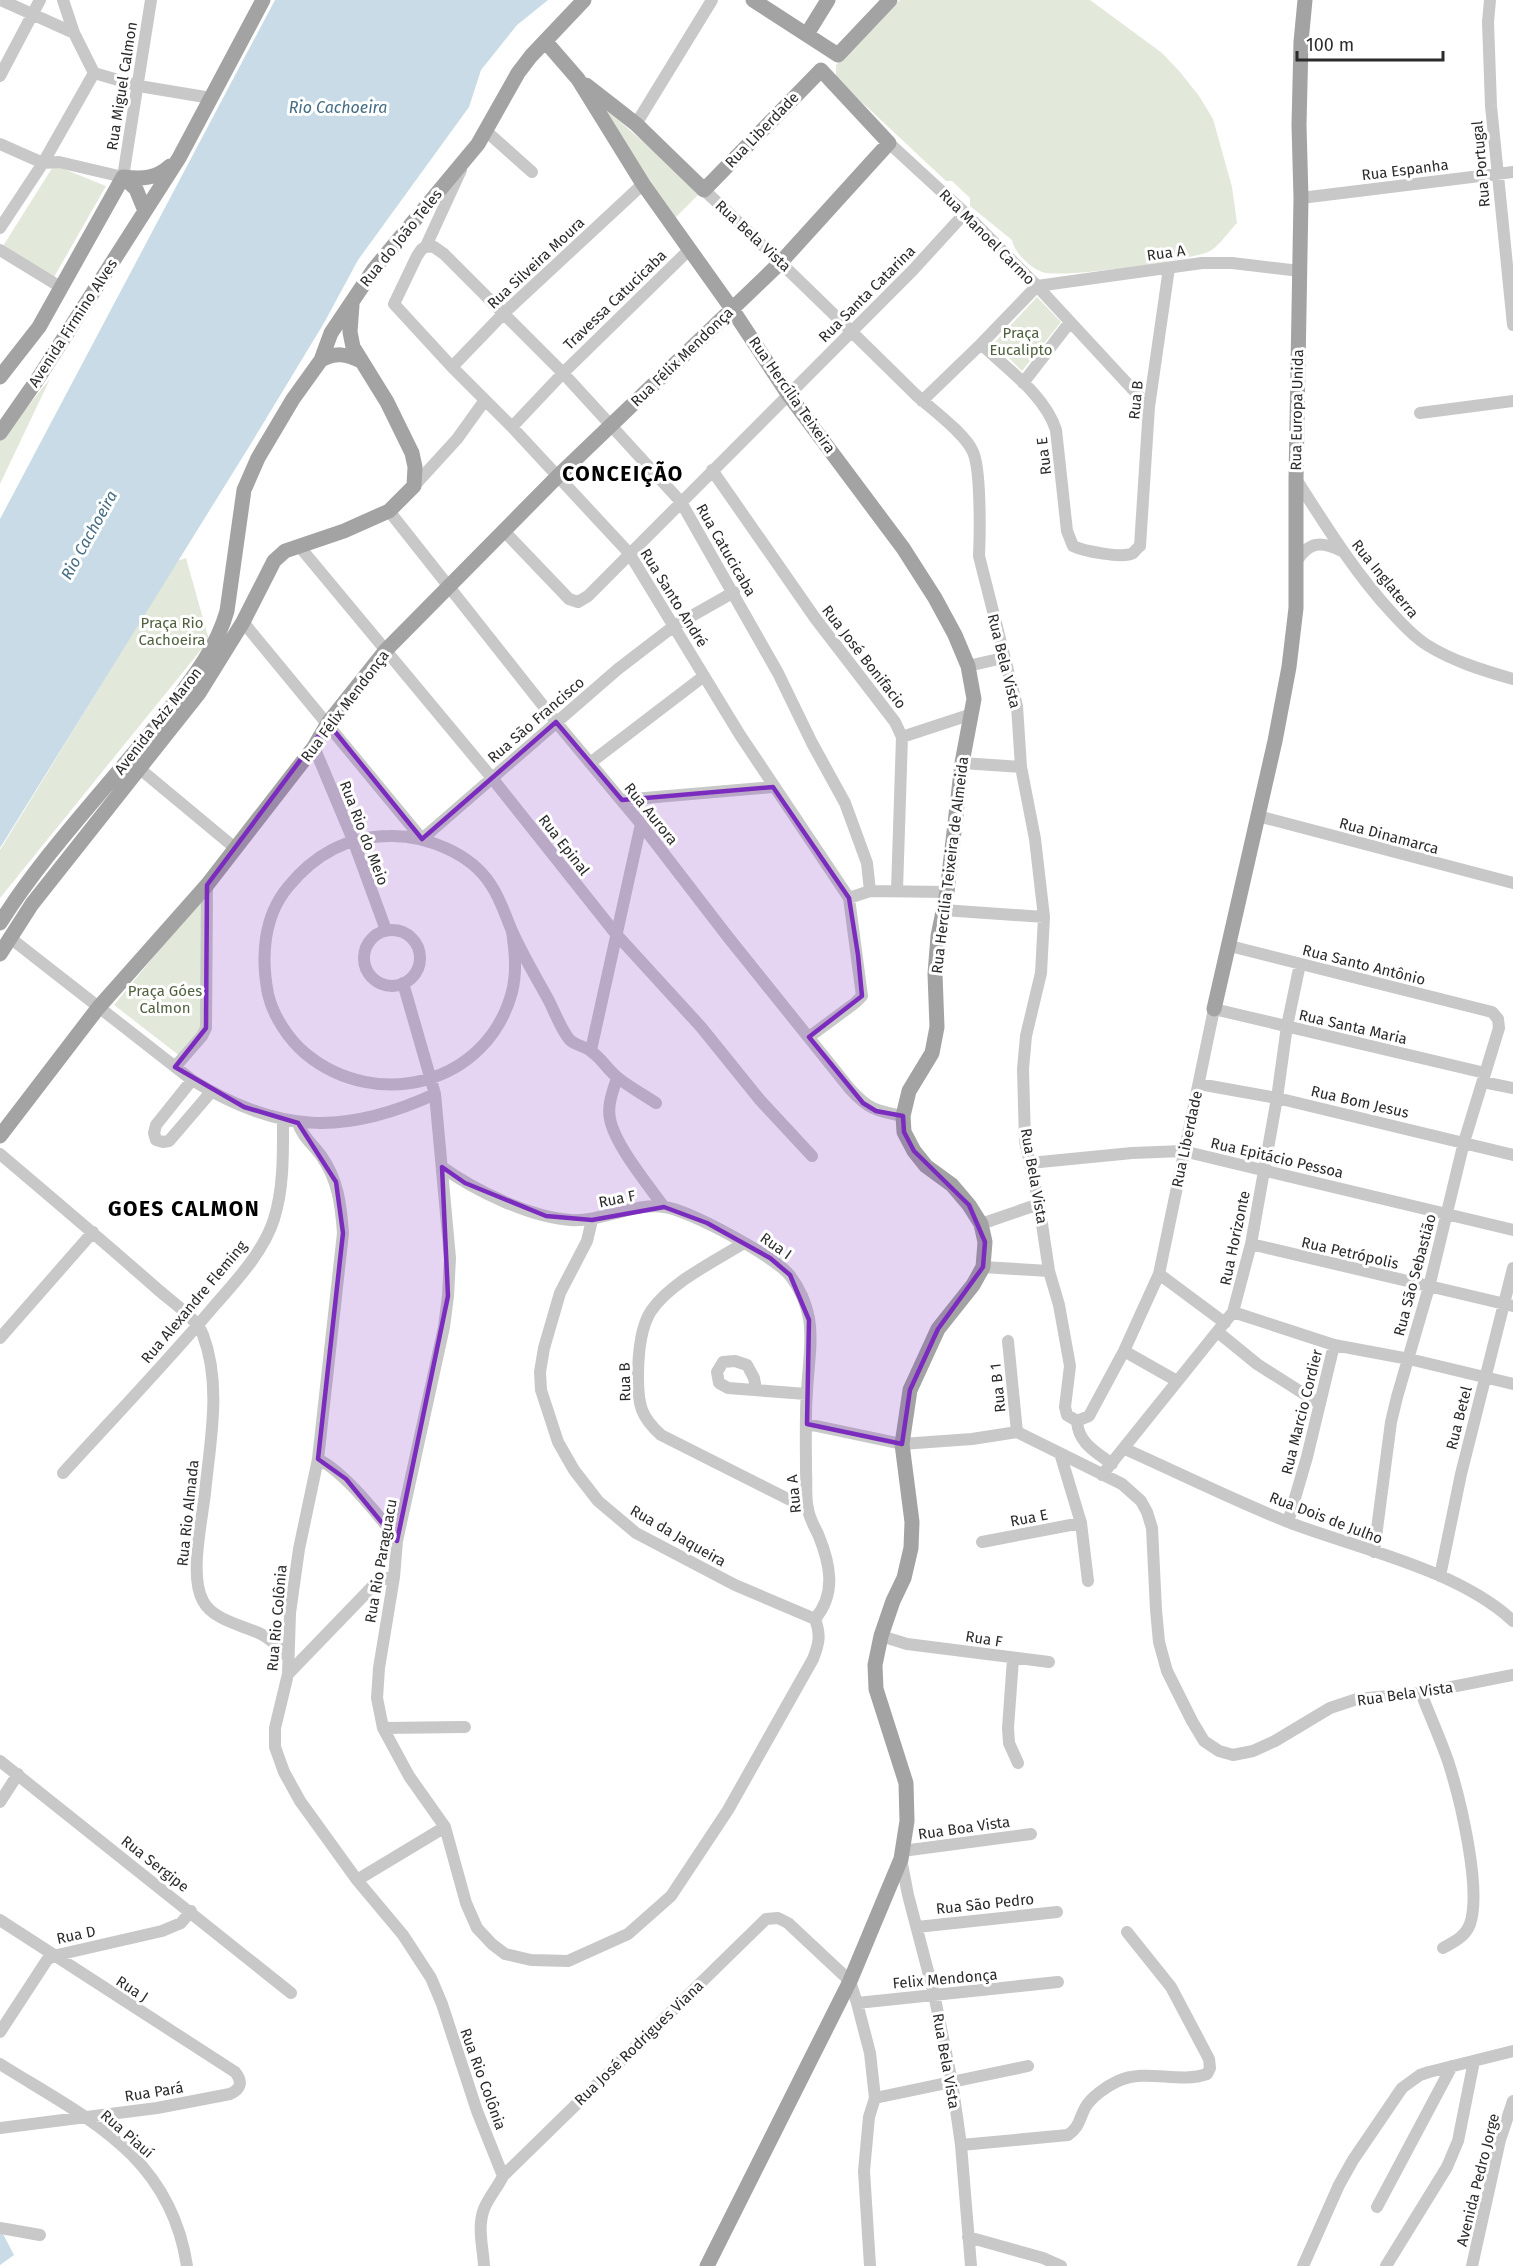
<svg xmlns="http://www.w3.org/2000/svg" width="1513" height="2266" viewBox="0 0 1513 2266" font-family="'Fira Sans',sans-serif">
	<rect width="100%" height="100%" fill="#fff"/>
	<path fill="#e2e8da" d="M900,0H1090L1162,53L1180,72L1199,96L1213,119L1232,187L1237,223C1229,231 1218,248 1208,252C1185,261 1063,279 1042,272C1030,268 1014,252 1012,240L970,206V198L952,181H946L836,78V65Z
		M595,100L701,192L673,220Z
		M54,165L106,186L54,277L3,246Z
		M1037,297L1061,322L1022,371L994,343Z
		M50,379L0,484V440Z
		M186,558L209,640L0,898V850L177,561Z
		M202,898L201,1037L185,1060L114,1005Z"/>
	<path fill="#c8dbe6" d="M275,0H548L517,25L481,70L469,107L358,260L324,323L247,450L0,848V519Z
		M2,2232L14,2255L0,2265V2233Z"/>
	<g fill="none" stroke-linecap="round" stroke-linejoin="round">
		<path stroke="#c8c8c8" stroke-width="12" d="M1,0L74,33
			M63,0L74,33L94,73L139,86L211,98
			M1490,0L1488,22L1491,106L1513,325
			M0,76L40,0
			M636,124L712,0
			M486,131L532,172
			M889,143L965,213L1037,286L1149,407
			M0,144L43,163L59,162L123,177L151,0
			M461,170L426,246L421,250L417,256L394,304L452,367L512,427L629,553L740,735L849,898L862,996L855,1003L809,1037
			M704,190C776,257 845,325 915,394C930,408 966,434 973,452C981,469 980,535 979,556L1017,706L1021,767L1035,839L1044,917L1041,973L1026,1036L1023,1069L1025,1141L1039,1204L1049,1271L1059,1305L1070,1366L1065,1407L1067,1415L1077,1421L1089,1416L1124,1351L1159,1274L1214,1009L1485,1073
			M1301,198L1513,172
			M0,228L43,163L94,73
			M426,246L434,247L444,254L563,373L681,502L778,673L812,743L845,803L867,863L870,891
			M0,250L62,288
			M981,344C1007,369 1045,395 1056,430L1067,531L1073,546C1084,551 1123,559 1133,553C1134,552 1139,546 1140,546L1149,407L1169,268
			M452,367L504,313L643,184
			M1023,383L1070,322
			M922,401L981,344L1037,286L1202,263H1232L1300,271
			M1420,413L1513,401
			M512,427L563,373L689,250
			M712,470L815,618L895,722L902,737L897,890
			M1296,479C1326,526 1355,573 1393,614C1403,625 1414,637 1427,645C1452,661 1485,671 1513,679
			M414,486L457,439L485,400
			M389,511L556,722L641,824L728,937L850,1089C868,1109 876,1111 903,1116
			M503,530L569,599L578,602L588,596L913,270L965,213
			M299,546L492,778L616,934L701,1027L760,1100L812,1156
			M1296,562C1309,541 1321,541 1342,551
			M243,622L422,839
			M968,666L1003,658
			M902,737L972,714
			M314,747L353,840L386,930
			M590,763L704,676
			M962,763L1021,767
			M140,769L235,848
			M622,800L773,787
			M1258,816L1513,883
			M422,839L618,669L674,626L734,592
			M849,898L870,891L947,892
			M943,910L1044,917
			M364 958a28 28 0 1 1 56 0a28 28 0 1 1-56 0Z
			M512,931C515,952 517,972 512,992C487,1085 377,1112 306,1054C289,1040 273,1016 268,994C261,958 263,917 288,887C313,856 347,836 389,836C425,835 471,853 491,885C501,900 505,915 512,931C522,954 536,977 548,999C554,1010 562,1032 570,1040C576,1046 586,1046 592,1052C602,1059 608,1070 617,1077C629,1087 643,1094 656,1103
			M9,937L192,1080C277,1133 344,1136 435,1094
			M1230,946L1492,1012L1498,1019L1499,1028L1464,1142L1429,1287L1397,1397L1391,1422L1374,1552
			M403,983L435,1094L450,1258L448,1296L444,1327L397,1541L394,1577L379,1668L377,1698L383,1728L409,1776L445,1827L466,1903L477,1928L492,1944L505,1954L531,1960L568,1961L628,1934L671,1896L728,1810L813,1659C819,1644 821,1635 815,1619
			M591,1050L641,824
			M175,1067L202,1036L206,1028L207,885
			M617,1078C613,1091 607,1105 610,1119C615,1145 648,1185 664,1207
			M192,1080L156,1125L154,1133L156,1140L163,1142L169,1141L211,1092
			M1483,1082L1513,1088
			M1199,1084L1277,1098L1513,1155
			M298,1123C303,1138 313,1144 322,1157C338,1180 341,1205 343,1233L318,1459L299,1549L290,1613L288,1674L275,1728V1747L284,1772L300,1801L357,1880L403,1935L431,1978L442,2004L477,2111L503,2176
			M0,1154C52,1198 104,1242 155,1287C169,1300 197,1318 203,1335C222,1385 210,1442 205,1493C202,1521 189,1576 203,1601C213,1620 242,1625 261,1634C272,1640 280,1648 288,1657
			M1030,1163L1132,1153L1183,1151L1513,1230
			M442,1167C476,1191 529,1217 571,1220C601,1222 636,1202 665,1207C690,1211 777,1257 791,1277C800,1289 806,1303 809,1318C813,1341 808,1368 807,1391C805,1417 806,1445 806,1472C807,1484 805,1497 808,1509C809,1517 814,1526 818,1534C830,1563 837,1593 815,1619
			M592,1220L587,1241L560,1293L544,1348L540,1372L541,1390L558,1442L574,1470L598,1501L636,1533L735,1585L815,1619
			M981,1224L1039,1204
			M744,1243C715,1261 671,1282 651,1311C640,1328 638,1358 638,1378C638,1405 641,1417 661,1435L808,1509
			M1251,1244L1513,1306
			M983,1267L1049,1271
			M1159,1274L1225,1323
			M1233,1312L1334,1345L1409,1359L1513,1384
			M1219,1333L1257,1364L1320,1404
			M0,1338L93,1232
			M1008,1341L1017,1432
			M1124,1351L1177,1381
			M756,1389L754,1378L747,1365L735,1361L723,1362L717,1372L719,1383L728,1388L806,1394
			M1077,1421C1078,1443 1096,1452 1112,1464
			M807,1424L902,1444L972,1439L1017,1432L1122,1484L1141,1501L1147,1512L1152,1528L1156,1610L1159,1642L1167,1671L1192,1721L1204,1741L1219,1751L1233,1755L1253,1751L1275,1741L1330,1708L1357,1699L1421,1693L1513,1675
			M1125,1449C1179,1473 1233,1500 1288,1522C1358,1549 1457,1569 1513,1621
			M1060,1453L1081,1523L1088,1581
			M318,1459C344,1472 381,1517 397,1541
			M63,1473C114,1417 167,1362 215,1305C237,1280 264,1251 274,1219C284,1187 283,1153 283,1119
			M1102,1475L1233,1312L1251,1244L1277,1098L1287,1026L1300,964
			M1288,1522L1307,1457L1334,1345
			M982,1542L1081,1523
			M1440,1576L1461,1474L1513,1268
			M881,1636L907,1644L1049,1662
			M1013,1659L1008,1728L1009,1743L1018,1763
			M288,1674L372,1587L379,1580L394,1577
			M1421,1693C1430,1716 1440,1738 1448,1761C1460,1798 1482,1889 1470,1924C1465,1937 1454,1942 1443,1948
			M383,1728L465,1727
			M0,1761L291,1993
			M0,1802L18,1774
			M902,1851L1031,1834
			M901,1859L908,1895L934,1994L952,2082L961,2145L971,2266
			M357,1880L445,1827
			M0,1920L235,2072C243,2082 241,2089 230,2094L157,2108L0,2128
			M917,1927L1057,1912
			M857,2003L870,2053L875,2098L869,2117L864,2171L870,2266
			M0,2032L47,1960L53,1956L162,1931L181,1923L191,1911
			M0,2064C86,2118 170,2154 187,2266
			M875,2098L1028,2066
			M961,2145L1068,2135C1080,2127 1079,2119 1085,2108C1091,2097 1107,2086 1118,2081C1146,2068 1178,2084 1207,2074L1210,2068L1209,2059L1171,1987L1127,1932
			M1377,2207L1452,2066
			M0,2228L40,2235
			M968,2237L1043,2258L1061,2266
			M484,2266C483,2247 477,2227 484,2209C488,2198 498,2187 503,2176L766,1919L778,1918L788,1923L850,1981L857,2003L1058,1982
			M1303,2266L1339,2185L1353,2160L1402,2088L1420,2075L1429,2072L1513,2051
			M1386,2266L1447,2167L1458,2141L1474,2061
			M1472,2266L1500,2140L1513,2101"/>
		<path stroke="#a3a3a3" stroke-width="15" d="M753,0L838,55L890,0
			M807,34L828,0
			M545,41L578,79L643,184L732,309L788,394L903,548L935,598L955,635L968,666L974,699L962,763L947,892L938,936L935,974L937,1027L932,1053L909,1091L903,1116L904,1132L914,1151L926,1166L952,1185L969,1205L981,1224L985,1242L983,1267L973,1285L938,1329L910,1390L902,1444L912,1522L911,1548L904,1578L893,1601L881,1636L875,1665L876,1689L906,1783L907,1821L901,1859L850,1981L707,2266
			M123,177C142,179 156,179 170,166
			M123,177L136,189L145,211
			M321,360C336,352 346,354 361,361
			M0,377L39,327L123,177
			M0,433L37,380L179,158L263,0
			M0,923C48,847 112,783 167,712C191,680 216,650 227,611L244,490L258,458L293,399L321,360L331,333L374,269L478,144L518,73L531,56L584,0
			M0,954L32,904L199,693L243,622L274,561L285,551L344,531L389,511L414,486L415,467L412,453L387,402L353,347L350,332L352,305
			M1214,1009L1275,741L1289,667L1296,608V479L1301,198L1299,125L1301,42L1305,0
			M0,1136L98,1008L207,885L314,747L328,723L386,650L557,477L781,262L889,143L821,70L704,190L636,124L586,85"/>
	</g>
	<path fill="#7b2cbf" fill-opacity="0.2" stroke="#7b2cbf" stroke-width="4.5" stroke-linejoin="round" d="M556,722L622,800L773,787L849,898L858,955L862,996L809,1037L863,1103L876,1111L903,1116L904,1132L914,1151L969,1205L985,1242L983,1267L938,1329L910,1390L902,1444L807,1424L809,1320L790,1275L770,1258L707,1223L664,1207L592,1220L546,1216L465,1183L442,1167L448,1296L397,1541L346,1479L318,1459L343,1233L336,1182L298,1123L244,1107L175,1067L206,1028L207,885L328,723L422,839Z"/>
	<g text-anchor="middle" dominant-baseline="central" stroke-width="6" stroke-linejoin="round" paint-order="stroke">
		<g font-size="15" fill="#2b2b2b" stroke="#fff">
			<text transform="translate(122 86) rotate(-81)">Rua Miguel Calmon</text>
			<text transform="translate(762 130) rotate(-46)">Rua Liberdade</text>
			<text transform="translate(1481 164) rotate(-95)">Rua Portugal</text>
			<text transform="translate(1405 170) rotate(-7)">Rua Espanha</text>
			<text transform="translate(753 236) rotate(43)">Rua Bela Vista</text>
			<text transform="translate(987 237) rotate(45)">Rua Manoel Carmo</text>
			<text transform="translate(401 238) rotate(-51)">Rua do João Teles</text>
			<text transform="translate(1166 253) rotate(-8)">Rua A</text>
			<text transform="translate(536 263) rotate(-43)">Rua Silveira Moura</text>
			<text transform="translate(867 294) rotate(-45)">Rua Santa Catarina</text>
			<text transform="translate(615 300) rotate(-44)">Travessa Catucicaba</text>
			<text transform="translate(73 323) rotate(-57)">Avenida Firmino Alves</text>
			<text transform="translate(682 357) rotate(-44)">Rua Félix Mendonça</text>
			<text transform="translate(792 395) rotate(55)">Rua Hercília Teixeira</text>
			<text transform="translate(1136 400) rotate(-84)">Rua B</text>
			<text transform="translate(1297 410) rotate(-89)">Rua Europa Unida</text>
			<text transform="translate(1044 456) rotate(-97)">Rua E</text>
			<text transform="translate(726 550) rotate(60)">Rua Catucicaba</text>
			<text transform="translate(1385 579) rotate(51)">Rua Inglaterra</text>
			<text transform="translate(674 598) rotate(58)">Rua Santo André</text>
			<text transform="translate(864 657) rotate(52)">Rua José Bonifacio</text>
			<text transform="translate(1004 661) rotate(76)">Rua Bela Vista</text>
			<text transform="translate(345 706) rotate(-53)">Rua Félix Mendonça</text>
			<text transform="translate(536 720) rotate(-41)">Rua São Francisco</text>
			<text transform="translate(158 721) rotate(-52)">Avenida Aziz Maron</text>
			<text transform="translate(651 814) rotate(51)">Rua Aurora</text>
			<text transform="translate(364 833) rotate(69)">Rua Rio do Meio</text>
			<text transform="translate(1389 836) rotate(15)">Rua Dinamarca</text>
			<text transform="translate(564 845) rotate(52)">Rua Epinal</text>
			<text transform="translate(950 865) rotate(-83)">Rua Hercília Teixeira de Almeida</text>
			<text transform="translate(1364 965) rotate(14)">Rua Santo Antônio</text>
			<text transform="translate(1353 1027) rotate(13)">Rua Santa Maria</text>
			<text transform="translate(1360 1102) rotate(13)">Rua Bom Jesus</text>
			<text transform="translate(1187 1139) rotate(-78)">Rua Liberdade</text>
			<text transform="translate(1277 1158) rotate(13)">Rua Epitácio Pessoa</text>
			<text transform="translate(1034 1176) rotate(80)">Rua Bela Vista</text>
			<text transform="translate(617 1199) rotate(-11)">Rua F</text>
			<text transform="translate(1235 1238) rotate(-78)">Rua Horizonte</text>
			<text transform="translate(776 1246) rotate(35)">Rua I</text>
			<text transform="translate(1350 1253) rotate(13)">Rua Petrópolis</text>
			<text transform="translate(1415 1275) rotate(-75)">Rua São Sebastião</text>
			<text transform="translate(194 1302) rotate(-50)">Rua Alexandre Fleming</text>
			<text transform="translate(625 1382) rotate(-91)">Rua B</text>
			<text transform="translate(998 1388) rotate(-96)">Rua B 1</text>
			<text transform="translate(1302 1412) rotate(-76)">Rua Marcio Cordier</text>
			<text transform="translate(1459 1418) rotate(-76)">Rua Betel</text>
			<text transform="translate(794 1494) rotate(-96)">Rua A</text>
			<text transform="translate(188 1513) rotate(-84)">Rua Rio Almada</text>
			<text transform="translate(1029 1518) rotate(-11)">Rua E</text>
			<text transform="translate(1326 1518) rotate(21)">Rua Dois de Julho</text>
			<text transform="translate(678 1536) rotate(30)">Rua da Jaqueira</text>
			<text transform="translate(381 1561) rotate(-80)">Rua Rio Paraguacu</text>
			<text transform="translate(277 1618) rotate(-85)">Rua Rio Colônia</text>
			<text transform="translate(984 1639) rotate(9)">Rua F</text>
			<text transform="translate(1405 1694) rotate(-8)">Rua Bela Vista</text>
			<text transform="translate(964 1828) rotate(-8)">Rua Boa Vista</text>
			<text transform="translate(155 1864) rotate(38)">Rua Sergipe</text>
			<text transform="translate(985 1904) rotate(-6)">Rua São Pedro</text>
			<text transform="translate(76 1935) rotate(-12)">Rua D</text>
			<text transform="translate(945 1979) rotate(-5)">Felix Mendonça</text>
			<text transform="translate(132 1989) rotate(33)">Rua J</text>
			<text transform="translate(639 2043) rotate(-44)">Rua José Rodrigues Viana</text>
			<text transform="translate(946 2061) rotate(80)">Rua Bela Vista</text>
			<text transform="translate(483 2079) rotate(70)">Rua Rio Colônia</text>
			<text transform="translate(154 2092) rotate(-9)">Rua Pará</text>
			<text transform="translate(127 2134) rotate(41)">Rua Piauí</text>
			<text transform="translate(1478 2180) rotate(-76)">Avenida Pedro Jorge</text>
		</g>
		<g font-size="15" fill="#50613f" stroke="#fff">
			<text x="1021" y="333">Praça<tspan x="1021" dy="17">Eucalipto</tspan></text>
			<text x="172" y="623">Praça Rio<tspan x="172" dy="17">Cachoeira</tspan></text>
			<text x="165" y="991">Praça Góes<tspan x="165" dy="17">Calmon</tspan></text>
		</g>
		<g font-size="16" font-style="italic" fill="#446c83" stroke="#fff">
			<text x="338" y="107">Rio Cachoeira</text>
			<text transform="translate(89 535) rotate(-61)">Rio Cachoeira</text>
		</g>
		<g font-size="21" font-weight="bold" letter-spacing="1.5" fill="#000" stroke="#fff">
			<text x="623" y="474">CONCEIÇÃO</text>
			<text x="184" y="1209">GOES CALMON</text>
		</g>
	</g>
	<path d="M1297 51v9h146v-9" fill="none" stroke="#2b2b2b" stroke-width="3"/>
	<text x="1306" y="51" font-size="18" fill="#2b2b2b" stroke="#ffffff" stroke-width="4.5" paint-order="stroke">100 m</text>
</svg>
